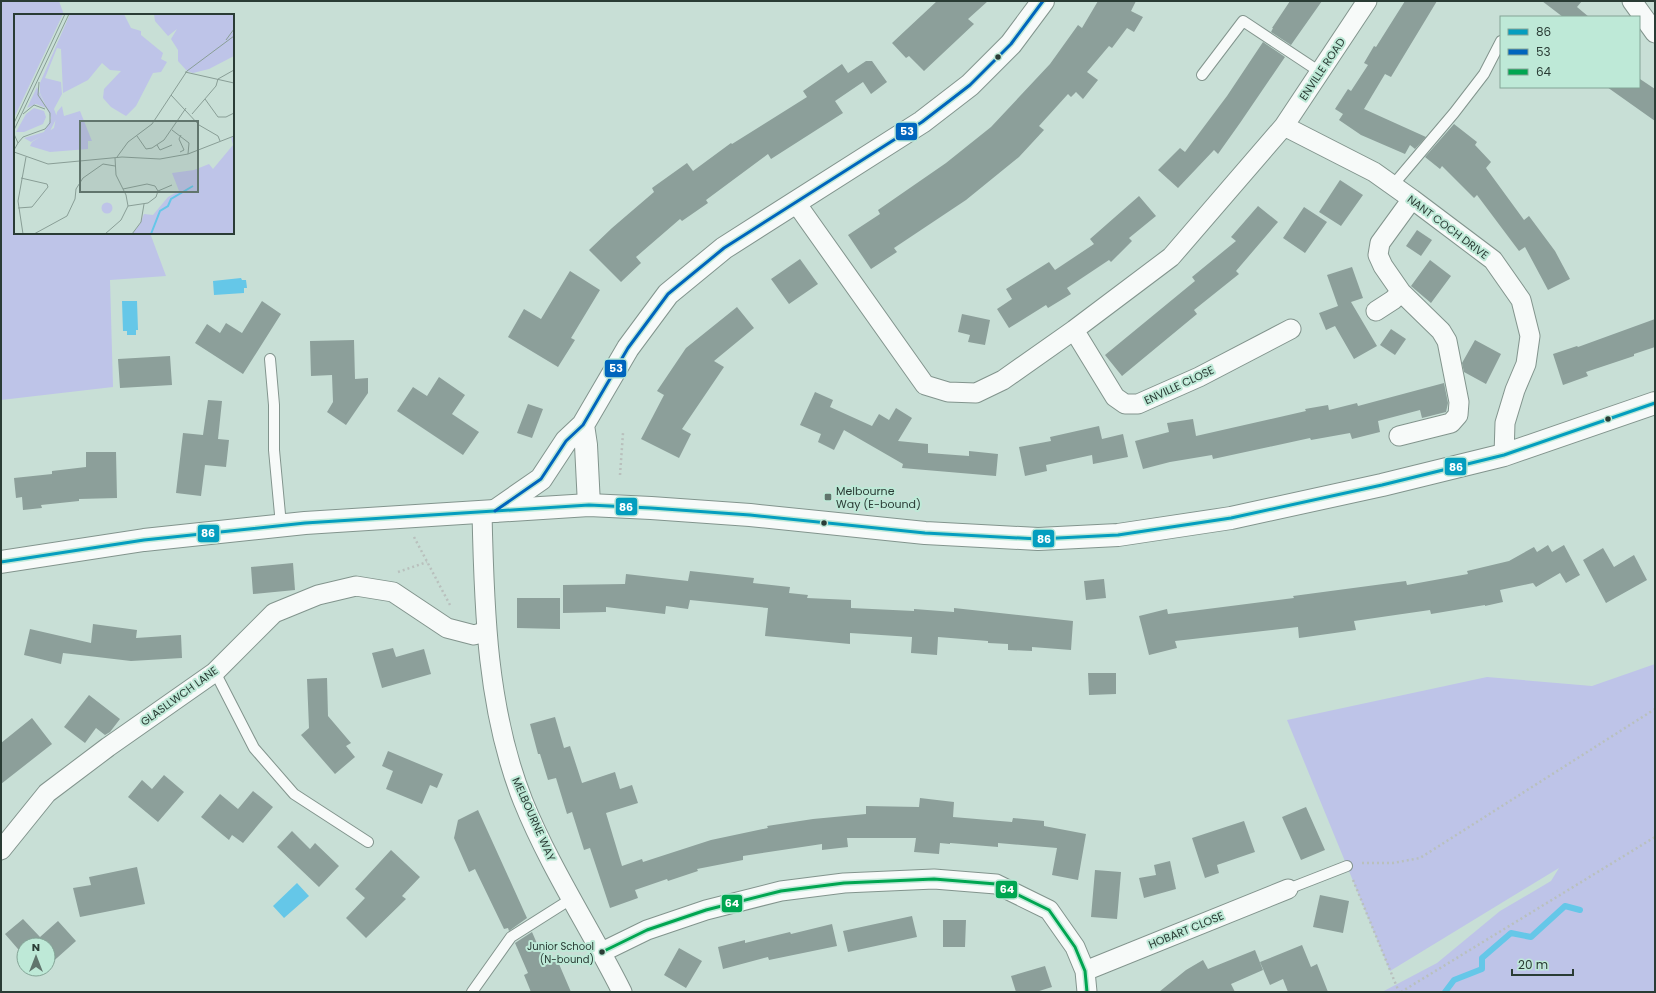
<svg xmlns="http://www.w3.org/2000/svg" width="1656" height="993" viewBox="0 0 1656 993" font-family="Poppins,sans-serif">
	<rect width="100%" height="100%" fill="#c8dfd6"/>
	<path fill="#bec4e8" d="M1,1H59L64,15H15V233H150L166,276L110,280L113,387L1,400Z
		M1655,664V992H1382L1437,963L1500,911L1551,881L1559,868L1390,971L1287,720L1487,677L1592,686Z"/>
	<path fill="#65c7e8" d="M241,278L242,280H246L247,288H244V293L214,295L213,281Z
		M122,301H137L138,330H136V335H127V331H123Z
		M297,883L309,896L284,918L273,906Z"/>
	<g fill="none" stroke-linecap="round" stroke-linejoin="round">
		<path stroke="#65c7e8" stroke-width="6" d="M1445,992L1454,980L1482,969V958L1511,933L1531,937L1565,906L1580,910"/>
	</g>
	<path fill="#8c9f9a" d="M937,1H988L968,19L974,24L924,71L909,56L906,58L892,43Z
		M1098,1H1136L1131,11L1143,17L1134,32L1127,28L1112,48L1109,46L1087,72L1098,80L1083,99L1076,92L1071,97L1068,94L1039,126L1044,130L1019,157L966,200L894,248L897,252L871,269L848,235L880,214L878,210L946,163L991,127L1050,64L1078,25L1082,28Z
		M1290,1H1322L1291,45L1271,32L1273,28H1272Z
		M1405,1H1437L1391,77L1385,74L1364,109L1426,137L1415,149L1410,145L1405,154L1361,135L1339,120L1343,114L1335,109L1348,89L1351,91L1368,65L1364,63L1374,46L1376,47Z
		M1542,1H1582L1577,7L1589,17H1563Z
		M1263,42L1285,57L1240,123L1218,154L1214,150L1178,188L1158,170L1180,148L1185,152L1227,96Z
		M866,61H872L887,82L871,94L863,82L835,101L843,113L771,159L768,154L706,200L708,203L682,221L680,219L636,257L641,263L621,282L589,250L612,228L654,192L652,188L687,163L693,171L731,143L732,144L807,97L803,91L842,64L848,73Z
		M1640,79L1655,89V121L1607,87H1639Z
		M1454,124L1477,142L1475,145L1491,162L1486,168L1524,220L1529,216L1555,251L1570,279L1548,290L1525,247L1519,251L1477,195L1474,198L1442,166L1440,169L1425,157Z
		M1340,180L1363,195L1341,226L1319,212Z
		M1139,196L1156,216L1129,238L1132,241L1111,262L1109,260L1067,288L1071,294L1048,308L1046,305L1009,328L997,309L1012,299L1006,289L1049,262L1055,270L1094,244L1090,239Z
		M1258,206L1278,222L1236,271L1239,274L1194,310L1197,314L1122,376L1105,355L1195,281L1192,277L1236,241L1231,237Z
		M1304,207L1327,222L1305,253L1283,238Z
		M1417,230L1432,240L1421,256L1406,246Z
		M800,259L818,284L789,304L771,279Z
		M1430,260L1451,276L1431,303L1411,286Z
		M1352,267L1363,298L1351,302L1377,346L1354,359L1335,326L1326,330L1319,313L1338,306L1327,275Z
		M570,271L600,290L571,338L575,340L558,367L508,337L524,309L541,319Z
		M262,301L281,314L243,374L195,343L207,324L220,333L226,323L242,333Z
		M737,307L754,328L714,361L724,367L682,429L691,434L679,458L641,439L664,395L657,391L686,348Z
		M962,314L990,320L985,345L968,342L970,335L958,332Z
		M1655,319V347L1634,354V356L1586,372L1588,376L1563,385L1553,354L1577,346L1578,347Z
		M1391,329L1406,339L1395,355L1380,345Z
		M354,340L355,379L368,378V393L346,425L327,412L333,402L332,375L311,376L310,341Z
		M1475,340L1501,354L1486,384L1464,372L1462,363Z
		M170,356L172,385L120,388L118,359Z
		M439,377L465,395L452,414L479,432L463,455L397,411L413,387L427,396Z
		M1444,383L1448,403L1446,412L1422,418L1420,410L1378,421L1380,432L1352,439L1350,433L1311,440L1310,438L1213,459L1212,455L1170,462L1143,469L1135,441L1169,432L1167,423L1193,419L1196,436L1306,411L1305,409L1328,405L1329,410L1357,403L1358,406Z
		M815,392L833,400L830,407L872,426L879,414L889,420L896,408L912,418L898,441L928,444V453L969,456V451L998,454L996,476L902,468L903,464L844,430L834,450L818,442L821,434L800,425Z
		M208,400L222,401L218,439L229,440L226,467L205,465L201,496L176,493L183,433L203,435Z
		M528,404L543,409L532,438L517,433Z
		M1099,426L1102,439L1123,434L1128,457L1093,464L1092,455L1046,465L1047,471L1025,476L1019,447L1051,441L1050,437Z
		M86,452H116L117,498L79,499V501L41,505L42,508L23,510L22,497L16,498L14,478L52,474V471L86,467Z
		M1548,545L1552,552L1564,545L1580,575L1566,583L1560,573L1536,587L1533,583L1500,590L1503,602L1485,606V605L1431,614L1430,610L1354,621L1356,630L1299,638L1298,627L1175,641L1177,648L1149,655L1139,616L1167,609L1168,614L1294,598L1293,596L1406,581L1407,585L1468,574L1467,571L1509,561L1534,547L1537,552Z
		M1603,548L1614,567L1634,555L1647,580L1606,603L1583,560Z
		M293,563L295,590L253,594L251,567Z
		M690,571L754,578L753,583L790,587L789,593L808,595L807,598L851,600V608L914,611V609L954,612V608L1073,621L1071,650L1032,647V651L1008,650V644L988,643V641L938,637L937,655L911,653L912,637L850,633V644L765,636L768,608L690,600L688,609L666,606L665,614L606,607V612L563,613V585L625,584L626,574L688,581Z
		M1104,579L1106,598L1086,600L1084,581Z
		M517,598H560V629L517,628Z
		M93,624L137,630L136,638L181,635L182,658L131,661L63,653L61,664L24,655L30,629L91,643Z
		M393,648L396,657L424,649L431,674L382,688L372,653Z
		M1088,673H1116V694L1089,695Z
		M327,678L328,716L351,743L346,746L355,757L335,774L301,735L309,728L307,679Z
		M89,695L120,719L110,732L105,735L96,728L85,743L64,727Z
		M555,717L564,748L570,746L582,783L615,772L620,789L632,785L638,803L606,813L622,866L642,859L643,862L711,840L768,828L767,826L813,819L866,814V806L919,807L920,798L954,802L953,817L1012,822L1013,818L1044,821V826L1086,834L1078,880L1052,875L1057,848L998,843V847L950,843V844L940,843L939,854L914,852L916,838H847L848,847L822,850V844L743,856V860L697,869L698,871L668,881L667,879L635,890L638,898L610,908L590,848L584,850L572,812L567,814L556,778L548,780L540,754H538L530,724Z
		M32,718L52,744L1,784V743Z
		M388,751L443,774L437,788L430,785L422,804L386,789L393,771L382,766Z
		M164,775L184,792L158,822L128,797L142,780L152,789Z
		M253,791L273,807L243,843L232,835L229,840L201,817L220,794L238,809Z
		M1306,807L1325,850L1301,860L1282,817Z
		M478,810L527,918L509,931L508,928L504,929L475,869L469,872L454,838L458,820Z
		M1244,821L1255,852L1217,865L1219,873L1205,878L1192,838Z
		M292,831L310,849L315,843L339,866L319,887L277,847Z
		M391,850L420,877L402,896L406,899L366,938L346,918L365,898L355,889Z
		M1170,861L1176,889L1144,898L1139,878L1156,875L1154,865Z
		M137,867L145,904L80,917L73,888L91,885L89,877Z
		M1095,870L1121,872L1117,919L1091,917Z
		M1320,895L1349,901L1343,933L1313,927Z
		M912,916L917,937L848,952L843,931Z
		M23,919L40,937L58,921L76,941L48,966V945H24V956L5,934Z
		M943,920H966L965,947H943Z
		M832,924L837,946L769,960L768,957L723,969L718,947L745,940V943L790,932L791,934Z
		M532,932L545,962L556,957L571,992H531L524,975L528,973L515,943Z
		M1302,945L1311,967L1317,964L1328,992H1288L1283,979L1270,985L1260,962Z
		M679,948L702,961L686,988L664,975Z
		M1255,950L1263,970L1231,984L1235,992H1159L1186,970L1203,960L1208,969Z
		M1045,966L1052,987L1036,992H1016L1011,976Z"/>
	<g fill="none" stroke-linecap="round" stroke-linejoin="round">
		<g stroke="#82948d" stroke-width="12">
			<path id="service" d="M1202,75L1243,21L1320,72
				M1393,185L1454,113L1484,74L1501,41
				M270,359L274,405V450L281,525
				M215,672L254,748L294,794L368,842
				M1288,889L1347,866
				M472,992L511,937L571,899"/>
		</g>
		<g stroke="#82948d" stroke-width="21">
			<path id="minor" d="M1632,1L1655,33
				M1284,126L1374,172L1412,199L1493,260L1521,300L1530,336L1526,364L1515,390L1505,423L1504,455
				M796,203L925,385L948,392L976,393L1003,380L1074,330L1171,257L1284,126L1367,1
				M1376,311L1393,300L1401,292
				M1074,330L1115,397L1125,404H1138L1199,377L1291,329
				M1399,436L1451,423L1458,415L1459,402L1447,341L1441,331L1401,292L1383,266L1378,255L1380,243L1412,199
				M482,512C484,610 487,710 523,801C550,868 590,928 622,992
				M1,850L47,793L108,747L215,672L274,613L318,595L356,586L393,592L447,628L474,635L487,631
				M602,952L647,930L706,910L781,891L844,883L934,879L996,884L1049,910L1075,947L1085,971L1087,992
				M1085,971L1288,889"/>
		</g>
		<g stroke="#82948d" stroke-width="24">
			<path id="tertiary" d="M583,425L586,445L589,505
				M495,511L541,479L566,441L583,425L628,348L668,294L724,248L922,122L970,85L1011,44L1043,1"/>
		</g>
		<g stroke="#82948d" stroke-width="24">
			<path id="secondary" d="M1,562L144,540L305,523L589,505L651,508L750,515L925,533L1038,539L1118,535L1231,518L1382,485L1504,455L1655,403"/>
		</g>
		<path stroke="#b9c0bd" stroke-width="2.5" stroke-dasharray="2 3" stroke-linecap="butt" d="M620,475L623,433
			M414,537L450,605
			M398,572L427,562
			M1362,863H1393L1420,858L1655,709
			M1353,880L1399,992
			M1401,992L1655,837"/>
		<use href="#service" stroke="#f7faf9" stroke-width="10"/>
		<use href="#minor" stroke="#f7faf9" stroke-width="19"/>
		<use href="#tertiary" stroke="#f7faf9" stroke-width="22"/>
		<use href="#secondary" stroke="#f7faf9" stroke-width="22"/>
		<g stroke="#bee9d7" stroke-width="6">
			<path id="bus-1" d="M1,562L144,540L305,523L589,505L651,508L750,515L925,533L1038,539L1118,535L1231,518L1382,485L1504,455L1655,403"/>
		</g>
		<g stroke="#bee9d7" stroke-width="6">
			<path id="bus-2" d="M495,511L541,479L566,441L583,425L628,348L668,294L724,248L922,122L970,85L1011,44L1043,1"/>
		</g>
		<g stroke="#bee9d7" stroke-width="6">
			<path id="bus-3" d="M602,952L647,930L706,910L781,891L844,883L934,879L996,884L1049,910L1075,947L1085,971L1087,992"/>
		</g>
		<use href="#bus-1" stroke="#049ebf" stroke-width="3"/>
		<use href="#bus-2" stroke="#0065bd" stroke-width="3"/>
		<use href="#bus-3" stroke="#00a651" stroke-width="3"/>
	</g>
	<g fill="#2a3c35" stroke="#bee9d7" stroke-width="1.5">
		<circle cx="998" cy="57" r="3.5"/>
		<circle cx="1608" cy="419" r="3.5"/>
		<circle cx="824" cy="523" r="3.5"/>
		<circle cx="602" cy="952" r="3.5"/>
	</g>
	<rect fill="#61756d" stroke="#bee9d7" stroke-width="1.5" x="824" y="493" width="8" height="8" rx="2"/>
	<g text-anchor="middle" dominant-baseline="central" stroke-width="4" stroke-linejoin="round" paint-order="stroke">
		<g font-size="10" fill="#2a3c35" stroke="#bee9d7" text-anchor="end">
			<text x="594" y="946">Junior School<tspan x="594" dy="13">(N-bound)</tspan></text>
		</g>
		<g font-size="11" fill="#2a3c35" stroke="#bee9d7">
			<text transform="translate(1322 69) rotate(-56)">ENVILLE ROAD</text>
			<text transform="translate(1448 227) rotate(37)">NANT COCH DRIVE</text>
			<text transform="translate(1179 385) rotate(-25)">ENVILLE CLOSE</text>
			<text transform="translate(179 696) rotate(-36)">GLASLLWCH LANE</text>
			<text transform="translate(534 819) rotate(66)">MELBOURNE WAY</text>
			<text transform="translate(1186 930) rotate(-22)">HOBART CLOSE</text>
		</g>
		<g font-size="11" fill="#2a3c35" stroke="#bee9d7" text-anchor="start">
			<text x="836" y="491">Melbourne<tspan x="836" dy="13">Way (E-bound)</tspan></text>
		</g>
	</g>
	<g transform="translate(14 14)">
		<rect width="220" height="220" fill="#c8dfd6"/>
		<path d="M0,0H49L0,104ZM56,0H110L117,14L127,17V21L149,39L147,45L153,48L147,58L139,59L122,92L112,102L97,93L89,84L90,75L107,57L96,56L88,49L74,66L49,79L47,35L43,34L31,64L47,68L48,80L40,95L43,103L36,117L17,128L10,124L30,118L37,104L26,79V69ZM140,0H220V42L195,55L179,59L173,57L164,47V36L157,25L163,15L154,22L141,7ZM23,73L32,94L22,90L13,94ZM48,92L50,102L66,97L78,127H74V135L36,138L16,132L18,128L40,114L43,98ZM20,94L30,97L32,103L29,110L10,118H2L12,100ZM220,122V220H118L126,210L130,200L139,201L154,183L172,173L165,177L158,159L180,156L195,150L199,155L219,131L217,123ZM87.5 194a5.5 5.5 0 1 1 11 0a5.5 5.5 0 1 1-11 0Z" fill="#bec4e8"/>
		<path fill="none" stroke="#65c7e8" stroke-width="2" d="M137,220L146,197L154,192L157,185L179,172"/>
		<path fill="none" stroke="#899e96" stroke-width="1" d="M212,26L220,15M171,58L220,69M157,81L185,111L204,122L206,127M191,85L204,103H212L220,99M9,100L20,91L31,95M178,100L202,72L204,65L220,56M0,109L51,0M0,116L55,0M158,116L175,129L174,140M0,120L4,129L0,136M123,122L132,135L138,134L150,126L172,94M4,129L9,123L31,115L36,109V99L24,81L25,68M143,131L146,136L158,131M0,138L34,150L108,143L146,145L174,140L220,122M166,138L170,136L165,125L167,121M103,143L114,128L138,110L173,57L220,22M109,175L133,170L141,172L144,177L142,183L134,189L114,192M144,177L158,171M4,194L18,193L34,173L33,170L7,164M9,220L4,187L12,143M20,220L53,202L61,185L62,175L69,164L89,150L101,152M91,220L107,206L114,192L112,181L102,161L101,144M118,220L127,208L130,190"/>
		<path fill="#61756d" fill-opacity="0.15" stroke="#61756d" stroke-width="2" d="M66,107H184V178H66Z"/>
		<rect width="220" height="220" fill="none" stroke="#2a3c35" stroke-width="2"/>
	</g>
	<g stroke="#bee9d7" stroke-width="1.5">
		<rect x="895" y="122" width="23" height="19" rx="4" fill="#0065bd"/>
		<rect x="604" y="359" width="23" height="19" rx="4" fill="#0065bd"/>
		<rect x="1444" y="457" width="23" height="19" rx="4" fill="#049ebf"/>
		<rect x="615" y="497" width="23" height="19" rx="4" fill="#049ebf"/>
		<rect x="197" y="524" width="23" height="19" rx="4" fill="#049ebf"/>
		<rect x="1032" y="529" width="23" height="19" rx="4" fill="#049ebf"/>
		<rect x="995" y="880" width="23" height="19" rx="4" fill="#00a651"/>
		<rect x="721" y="894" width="22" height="19" rx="4" fill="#00a651"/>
	</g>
	<g font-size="11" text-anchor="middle" font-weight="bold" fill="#fff">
		<text x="907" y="135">53</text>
		<text x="616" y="372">53</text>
		<text x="1456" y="471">86</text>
		<text x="626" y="511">86</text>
		<text x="208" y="537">86</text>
		<text x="1044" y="543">86</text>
		<text x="1007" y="893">64</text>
		<text x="732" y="907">64</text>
	</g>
	<rect width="1656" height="993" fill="none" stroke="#2a3c35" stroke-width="4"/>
	<rect x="1500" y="16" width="140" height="72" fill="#bee9d7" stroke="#83a496"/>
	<rect x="1508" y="29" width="20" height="6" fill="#049ebf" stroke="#83a496"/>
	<text x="1536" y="36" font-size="12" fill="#2a3c35">86</text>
	<rect x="1508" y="49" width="20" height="6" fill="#0065bd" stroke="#83a496"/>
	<text x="1536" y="56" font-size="12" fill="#2a3c35">53</text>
	<rect x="1508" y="69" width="20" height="6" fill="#00a651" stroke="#83a496"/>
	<text x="1536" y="76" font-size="12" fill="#2a3c35">64</text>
	<g transform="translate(36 957)"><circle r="19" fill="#bee9d7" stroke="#83a496"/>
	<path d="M0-3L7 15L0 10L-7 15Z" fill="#61756d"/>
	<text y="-6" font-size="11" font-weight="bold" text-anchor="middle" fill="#2a3c35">N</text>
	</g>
	<path d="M1512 969v6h61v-6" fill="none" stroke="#2a3c35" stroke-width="2"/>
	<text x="1518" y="969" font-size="12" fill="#2a3c35" stroke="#bee9d7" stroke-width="3" paint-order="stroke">20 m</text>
</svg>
